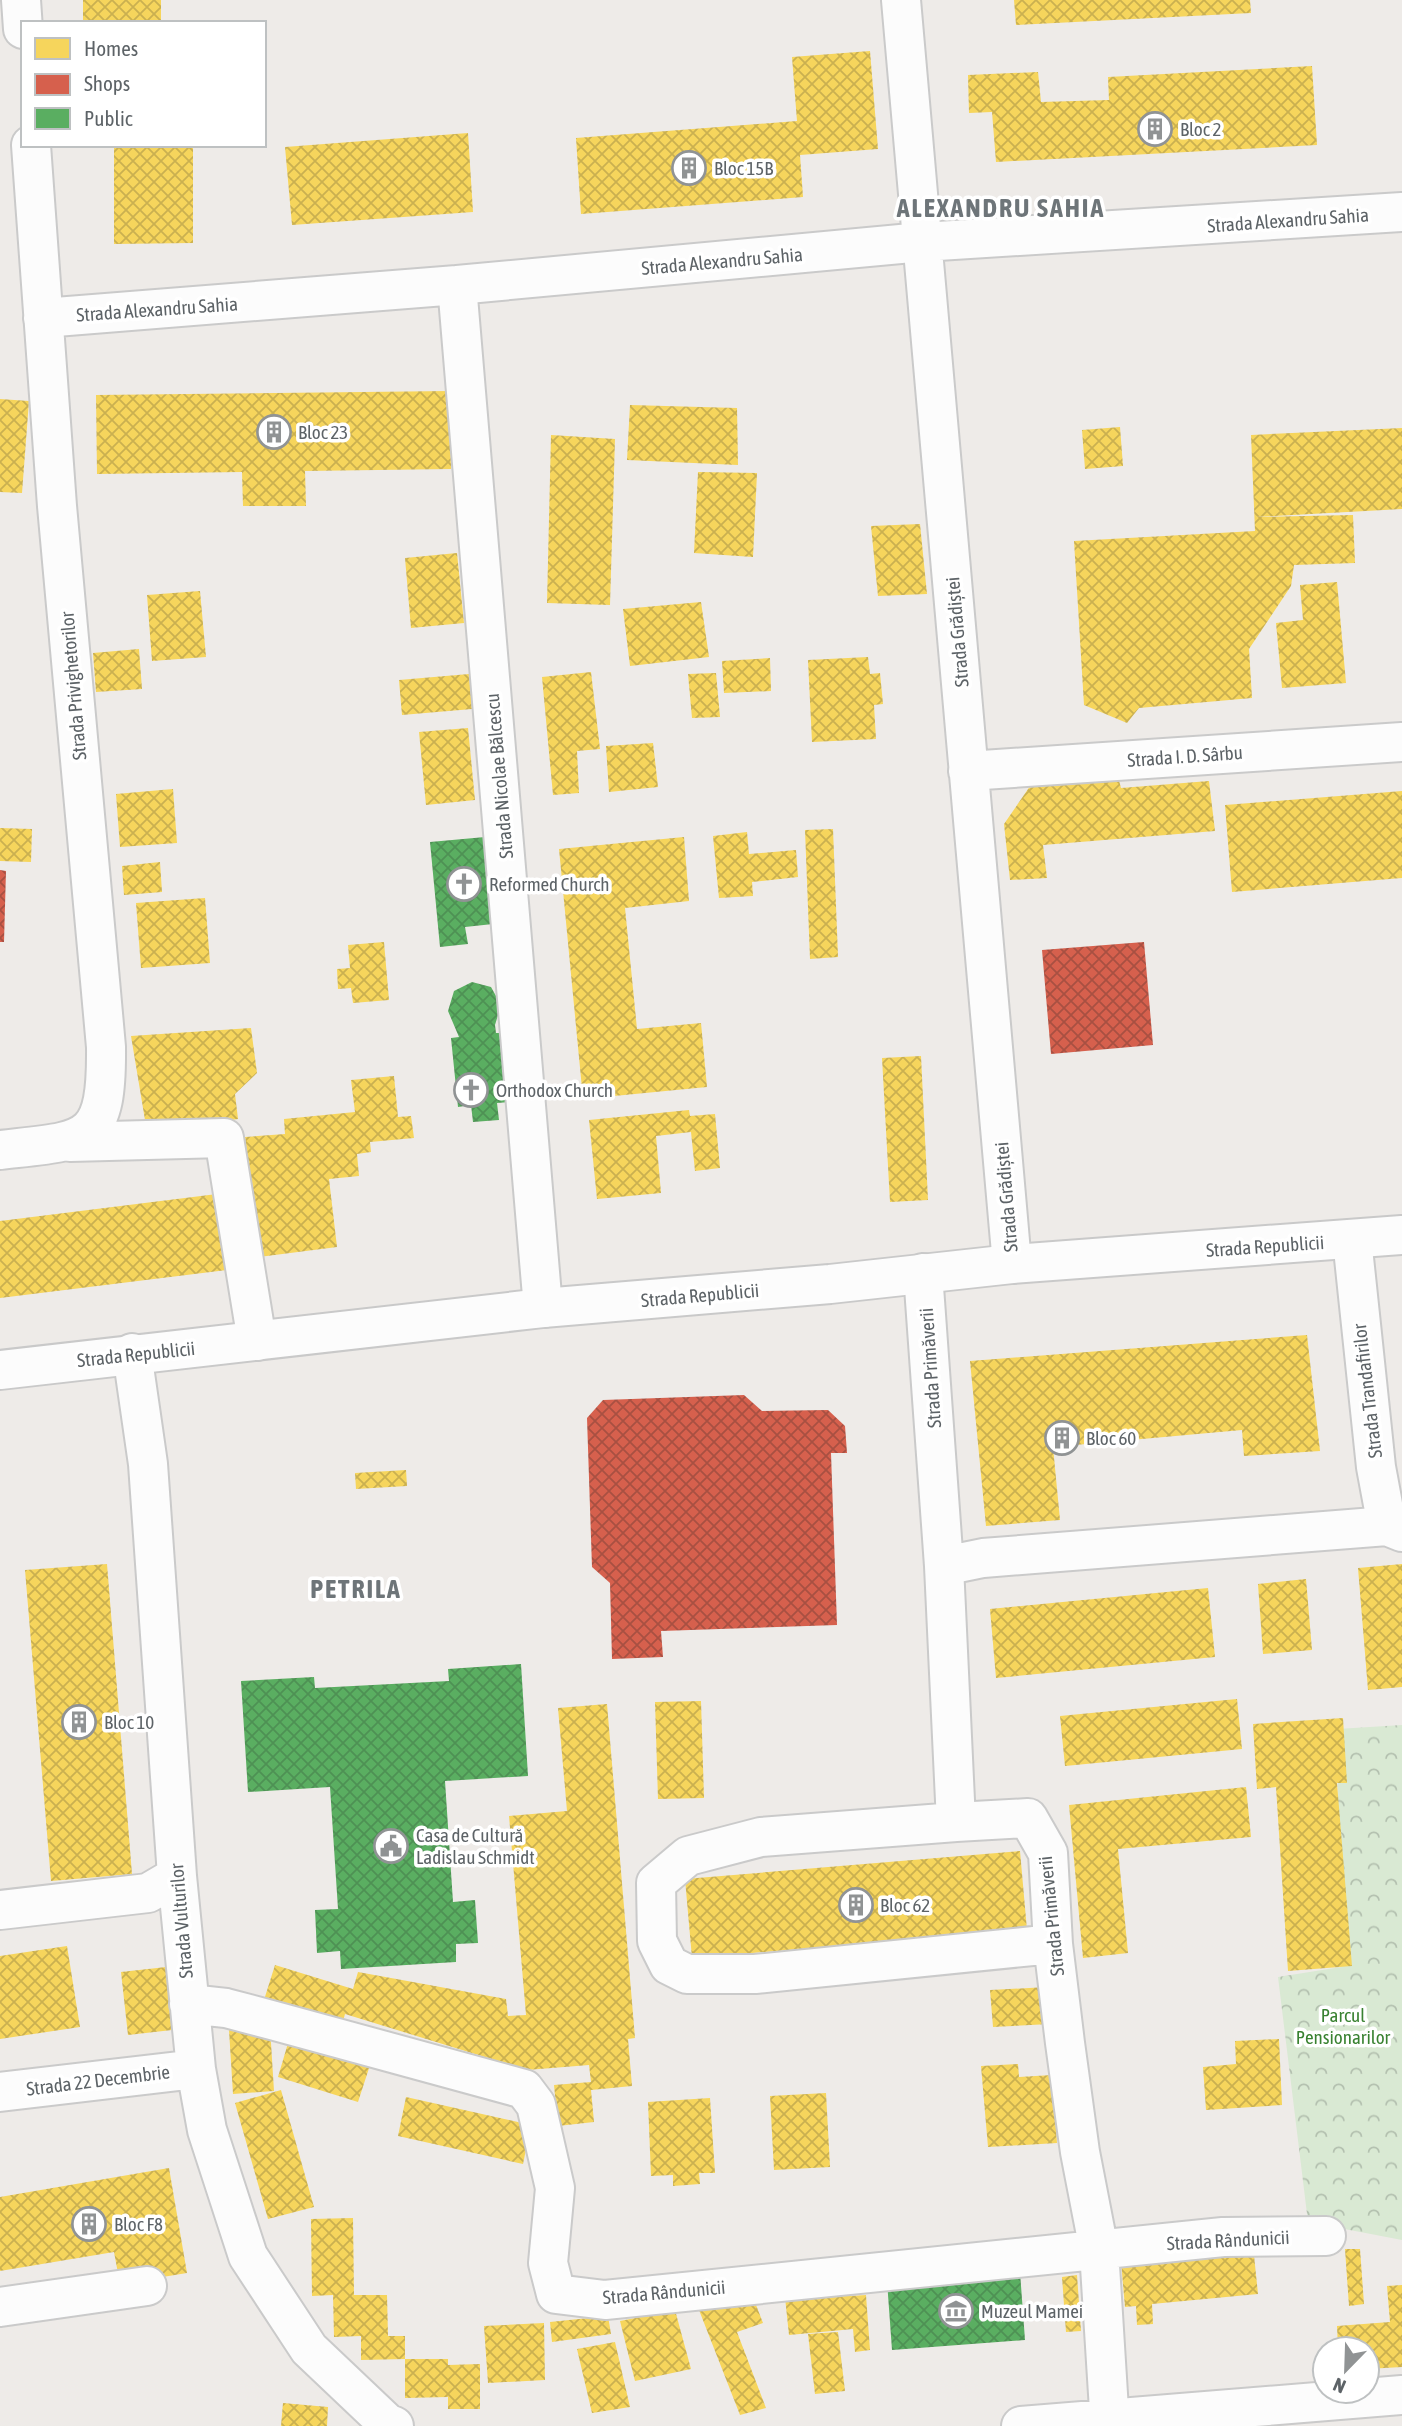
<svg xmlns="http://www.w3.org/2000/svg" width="1402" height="2426" viewBox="0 0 1402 2426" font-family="'Asap Condensed',sans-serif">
	<defs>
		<pattern id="park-crowns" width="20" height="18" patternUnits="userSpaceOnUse" patternTransform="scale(1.75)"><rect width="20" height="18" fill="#d9e9d3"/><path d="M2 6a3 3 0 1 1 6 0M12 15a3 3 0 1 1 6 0" fill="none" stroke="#b3c0af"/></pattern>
		<pattern id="homes-cross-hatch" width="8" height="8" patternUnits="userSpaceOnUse" patternTransform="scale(1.75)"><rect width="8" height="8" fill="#f6d55c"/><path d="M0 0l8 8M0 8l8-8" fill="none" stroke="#cab050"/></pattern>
		<pattern id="shops-cross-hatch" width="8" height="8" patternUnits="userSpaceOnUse" patternTransform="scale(1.75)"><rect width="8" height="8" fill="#d6604d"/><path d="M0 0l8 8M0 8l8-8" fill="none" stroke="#a85042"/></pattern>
		<pattern id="public-cross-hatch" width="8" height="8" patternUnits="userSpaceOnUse" patternTransform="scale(1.75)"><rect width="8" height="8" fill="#5aae61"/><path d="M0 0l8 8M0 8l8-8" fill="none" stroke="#4e9154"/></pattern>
	</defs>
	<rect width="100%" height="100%" fill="#eeebe8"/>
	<path fill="url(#park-crowns)" d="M1402,1725V2240L1308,2222L1278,1977L1341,1967L1337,1729Z"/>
	<path fill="url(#homes-cross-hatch)" d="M83,0H161V23H83Z
		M1014,0H1250L1251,13L1016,25Z
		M870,51L878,149L800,155L803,197L581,214L576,138L797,121L792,57Z
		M1312,66L1317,145L996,162L992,112L969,113L968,75L1038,72L1041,102L1109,100L1108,77Z
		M468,133L473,212L292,225L285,147Z
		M114,145H193V243L114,244Z
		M450,391L451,469L305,471L306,506H243L242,472L97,474L96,395Z
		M0,399L29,401L22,493L0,492Z
		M630,405L737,408L738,465L627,460Z
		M1120,427L1123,466L1085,469L1082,430Z
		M1402,428V509L1255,517L1353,515L1355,563L1294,565L1291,586L1249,649L1252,698L1139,708L1127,723L1084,705L1074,541L1255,531L1251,435Z
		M551,435L615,439L610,605L547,603Z
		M698,472L757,473L753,557L694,553Z
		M920,524L927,594L878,596L871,526Z
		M457,553L464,623L411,628L405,558Z
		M1337,582L1346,683L1282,688L1276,623L1303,620L1300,585Z
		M200,591L206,657L152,661L147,595Z
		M701,602L709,657L630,666L623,609Z
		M139,649L142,689L96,692L93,653Z
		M868,657L870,674L880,673L883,704L874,705L876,739L812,742L808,660Z
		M770,658L771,691L724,693L722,661Z
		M591,672L600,749L577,751L579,793L553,795L542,677Z
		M716,673L720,717L692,718L688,674Z
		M469,674L472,709L402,715L399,680Z
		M468,728L475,800L426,805L419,732Z
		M653,743L658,787L609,792L606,746Z
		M1117,773L1121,788L1209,781L1215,831L1043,845L1047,878L1010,880L1004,824L1035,779Z
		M173,789L177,843L120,847L116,794Z
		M1402,791V878L1232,892L1225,805Z
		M0,828L32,829L31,862L0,861Z
		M833,829L838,957L810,959L805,830Z
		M747,832L749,854L796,850L798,877L752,882L753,896L719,898L713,836Z
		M684,837L689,901L625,908L637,1029L701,1023L707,1087L583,1099L559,849Z
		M160,862L162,892L124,895L122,866Z
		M205,898L210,963L141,968L136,903Z
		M384,942L389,1000L353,1003L351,988L338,989L337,969L350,968L348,945Z
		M251,1028L257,1073L235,1094L238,1119L147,1132L131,1036Z
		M921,1056L928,1200L890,1202L882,1058Z
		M394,1076L398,1117L411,1116L414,1138L370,1142L371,1152L357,1154L359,1176L329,1179L337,1247L259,1257L245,1137L285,1134L284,1119L355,1112L351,1080Z
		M689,1110L690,1116L715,1114L720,1168L695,1171L691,1132L656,1136L661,1193L597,1199L589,1120Z
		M225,1193L235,1269L0,1298V1221Z
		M1307,1335L1320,1451L1244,1456L1242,1430L1053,1447L1060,1520L986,1526L970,1361Z
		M406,1470L407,1486L356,1489L355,1473Z
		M107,1564L132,1874L51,1881L25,1570Z
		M1402,1564V1687L1368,1690L1358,1568Z
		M1306,1579L1312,1650L1263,1654L1258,1584Z
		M1208,1588L1215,1657L996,1678L990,1609Z
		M1237,1699L1242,1749L1065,1766L1060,1716Z
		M701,1701L704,1798L658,1799L655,1702Z
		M607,1704L635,2038L628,2039L632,2086L591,2090L594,2122L558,2126L554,2085L591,2082L589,2065L527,2070L345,2014L342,2025L264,2000L275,1965L353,1989L358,1972L506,1999L508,2016L526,2015L509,1816L567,1811L558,1708Z
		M1343,1718L1347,1783H1337L1352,1966L1288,1971L1276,1787L1257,1789L1253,1724Z
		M1246,1787L1251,1837L1118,1849L1128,1953L1083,1958L1069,1805Z
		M1020,1851L1027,1930L692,1958L685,1879Z
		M67,1946L80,2027L0,2039V1956Z
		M166,1967L172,2030L128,2035L121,1972Z
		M1047,1987L1050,2024L993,2027L990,1990Z
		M270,2027L274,2091L233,2094L229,2030Z
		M291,2033L372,2059L358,2102L278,2077Z
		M1279,2039L1282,2105L1206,2110L1203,2067L1236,2064L1235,2041Z
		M1018,2064L1019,2077L1052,2075L1057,2143L988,2147L981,2066Z
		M281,2090L314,2207L268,2219L235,2103Z
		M826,2093L830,2167L774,2170L770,2096Z
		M406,2097L531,2125L523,2164L398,2136Z
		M710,2098L715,2173H699L700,2184L673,2186V2175L651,2176L648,2102Z
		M169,2168L187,2273L120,2284L114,2252L0,2271V2197Z
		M353,2218L354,2295H387L388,2336H405V2359H448V2365L480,2364V2409H448V2397L405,2398V2359L361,2360V2336L334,2337L333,2295L312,2296L311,2219Z
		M1251,2226L1258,2294L1152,2304L1153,2324L1137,2325L1136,2306L1125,2307L1119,2239Z
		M1345,2249H1360L1364,2304L1349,2306Z
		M1077,2275L1081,2331L1066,2332L1062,2277Z
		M849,2283L850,2296L866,2295L870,2350L855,2352L853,2329L789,2335L784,2288Z
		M1402,2285V2367L1367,2369V2349H1338L1337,2326L1390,2322L1387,2286Z
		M751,2292L763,2323L737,2332L766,2408L740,2415L699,2310Z
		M675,2310L691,2369L635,2381L620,2321Z
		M608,2316L611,2334L552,2342L550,2322Z
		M544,2323L545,2380L488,2383L484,2326Z
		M838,2332L845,2391L815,2394L808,2334Z
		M615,2342L630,2407L592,2413L577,2349Z
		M283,2403L328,2407L327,2426H281Z"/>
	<path fill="url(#shops-cross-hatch)" d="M0,870L6,871L4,942H0Z
		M1144,942L1153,1045L1051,1054L1042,950Z
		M744,1395L762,1411L828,1410L845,1426L847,1453H831L837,1625L661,1631L663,1657L612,1659L610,1583L592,1567L587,1418L603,1400Z"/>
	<path fill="url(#public-cross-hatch)" d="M485,837L493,924L465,927L468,944L440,947L430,842Z
		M472,982L491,987L501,1005L495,1025L496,1033H503L510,1102L497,1103L499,1120L473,1122L471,1105L458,1107L451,1038L459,1037L448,1011L454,991Z
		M521,1664L528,1776L445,1781L453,1902L475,1900L478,1943L456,1944V1962L341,1969L340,1951L317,1953L315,1910L338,1909L330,1787L248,1792L241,1681L314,1677L315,1688L449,1681L448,1669Z
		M1020,2272L1025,2340L892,2350L887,2281Z"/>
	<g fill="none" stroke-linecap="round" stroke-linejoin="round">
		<g stroke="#cacaca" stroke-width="42">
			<path id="street" d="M21,0L23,29
				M901,0L1012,1264
				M457,285L543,1308
				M43,318L457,285L922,242L1402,212
				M968,771L1402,742
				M70,1142L224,1138L257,1341
				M0,1150C88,1140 107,1145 106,1047L57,506L31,145
				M1352,1239L1376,1467L1387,1526L1402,1532
				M923,1273L944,1566L956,1822L1028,1818L1048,1853L1053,1944L1065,2043L1080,2152L1099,2250L1110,2426
				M132,1353L148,1464L177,1876L196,2069L207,2130L248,2256L309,2349L387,2423L394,2426
				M944,1566L983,1558L1387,1526
				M956,1822L761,1837L688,1856L656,1883L657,1941L669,1965L687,1974H755L1053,1944
				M0,1910L148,1893L177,1876
				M189,2004L226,2008L275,2021L524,2089L536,2105L555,2188L548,2263L556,2294L605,2300L1223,2237L1326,2236
				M0,2092L196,2069
				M0,2307L147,2286
				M1021,2426L1402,2395"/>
		</g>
		<g stroke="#c9c9c9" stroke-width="42">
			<path id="secondary" d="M0,1370L543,1308L830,1284L1012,1264L1402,1235"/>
		</g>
		<use href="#street" stroke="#fcfcfc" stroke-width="38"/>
		<use href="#secondary" stroke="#fcfcfc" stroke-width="38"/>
	</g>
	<defs>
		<g id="building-ring" transform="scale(1.75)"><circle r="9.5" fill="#fff" stroke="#909394" stroke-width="1.5"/><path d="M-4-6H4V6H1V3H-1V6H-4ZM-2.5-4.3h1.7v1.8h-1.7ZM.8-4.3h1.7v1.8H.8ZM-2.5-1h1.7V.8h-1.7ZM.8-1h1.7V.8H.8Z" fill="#909394"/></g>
		<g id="church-ring" transform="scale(1.75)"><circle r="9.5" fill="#fff" stroke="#909394" stroke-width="1.5"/><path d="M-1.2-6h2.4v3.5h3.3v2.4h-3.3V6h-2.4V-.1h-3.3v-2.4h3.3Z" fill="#909394"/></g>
		<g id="civic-ring" transform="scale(1.75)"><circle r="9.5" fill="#fff" stroke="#909394" stroke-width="1.5"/><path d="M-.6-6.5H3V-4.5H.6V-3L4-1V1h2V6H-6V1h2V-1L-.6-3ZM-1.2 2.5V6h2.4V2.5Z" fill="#909394"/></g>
		<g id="museum-ring" transform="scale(1.75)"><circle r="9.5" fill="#fff" stroke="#909394" stroke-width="1.5"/><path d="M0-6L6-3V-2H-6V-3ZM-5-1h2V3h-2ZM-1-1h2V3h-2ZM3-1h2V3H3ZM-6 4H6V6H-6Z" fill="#909394"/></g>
	</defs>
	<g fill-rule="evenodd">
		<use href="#building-ring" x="1155" y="129"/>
		<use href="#building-ring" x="689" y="168"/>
		<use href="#building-ring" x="274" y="432"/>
		<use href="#church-ring" x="464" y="884"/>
		<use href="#church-ring" x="471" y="1090"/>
		<use href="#building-ring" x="1062" y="1438"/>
		<use href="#building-ring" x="79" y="1722"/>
		<use href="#civic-ring" x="391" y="1846"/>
		<use href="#building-ring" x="856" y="1905"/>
		<use href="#building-ring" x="89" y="2224"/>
		<use href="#museum-ring" x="956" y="2311"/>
	</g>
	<g text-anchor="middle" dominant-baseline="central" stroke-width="7" stroke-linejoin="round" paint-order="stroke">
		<g font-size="19" fill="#5d6367" stroke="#fff" text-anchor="start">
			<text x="1180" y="129">Bloc 2</text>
			<text x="714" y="168">Bloc 15B</text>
			<text x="298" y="432">Bloc 23</text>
			<text x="489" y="884">Reformed Church</text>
			<text x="496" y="1090">Orthodox Church</text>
			<text x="1086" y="1438">Bloc 60</text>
			<text x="104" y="1722">Bloc 10</text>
			<text x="416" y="1835">Casa de Cultură<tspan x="416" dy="22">Ladislau Schmidt</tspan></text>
			<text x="880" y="1905">Bloc 62</text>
			<text x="114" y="2224">Bloc F8</text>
			<text x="981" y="2311">Muzeul Mamei</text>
		</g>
		<g font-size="19" fill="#5d6367" stroke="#fff">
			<text transform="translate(1288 220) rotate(-4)">Strada Alexandru Sahia</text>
			<text transform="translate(722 261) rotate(-5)">Strada Alexandru Sahia</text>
			<text transform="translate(157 309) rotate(-4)">Strada Alexandru Sahia</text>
			<text transform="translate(957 632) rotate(-95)">Strada Grădiștei</text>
			<text transform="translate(73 686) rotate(-95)">Strada Privighetorilor</text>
			<text transform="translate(1185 756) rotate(-4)">Strada I. D. Sârbu</text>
			<text transform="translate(499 776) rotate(-95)">Strada Nicolae Bălcescu</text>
			<text transform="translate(1006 1197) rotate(-95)">Strada Grădiștei</text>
			<text transform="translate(1265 1246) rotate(-4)">Strada Republicii</text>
			<text transform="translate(700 1295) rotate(-5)">Strada Republicii</text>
			<text transform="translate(136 1354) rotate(-6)">Strada Republicii</text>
			<text transform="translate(930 1368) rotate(-94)">Strada Primăverii</text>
			<text transform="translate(1367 1391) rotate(-97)">Strada Trandafirilor</text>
			<text transform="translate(1051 1916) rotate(-96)">Strada Primăverii</text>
			<text transform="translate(181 1921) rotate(-95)">Strada Vulturilor</text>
			<text transform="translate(98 2080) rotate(-7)">Strada 22 Decembrie</text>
			<text transform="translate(1228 2240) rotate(-3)">Strada Rândunicii</text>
			<text transform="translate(664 2292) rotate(-5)">Strada Rândunicii</text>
		</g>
		<g font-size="19" fill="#398231" stroke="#fff">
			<text x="1343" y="2015">Parcul<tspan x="1343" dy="22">Pensionarilor</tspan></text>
		</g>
		<g font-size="26" font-weight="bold" letter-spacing="2" fill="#6e7579" stroke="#fff">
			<text x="1001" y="208">ALEXANDRU SAHIA</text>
			<text x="356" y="1589">PETRILA</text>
		</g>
	</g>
	<rect x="21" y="21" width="245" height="126" fill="#ffffff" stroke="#bec1c2" stroke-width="2"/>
	<rect x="35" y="38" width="35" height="21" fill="#f6d55c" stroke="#bec1c2" stroke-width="2"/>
	<text x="84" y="56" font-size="21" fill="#5d6367">Homes</text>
	<rect x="35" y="74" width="35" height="21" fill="#d6604d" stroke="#bec1c2" stroke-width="2"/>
	<text x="84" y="91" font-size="21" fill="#5d6367">Shops</text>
	<rect x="35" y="108" width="35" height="21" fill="#5aae61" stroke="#bec1c2" stroke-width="2"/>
	<text x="84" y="126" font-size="21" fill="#5d6367">Public</text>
	<g transform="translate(1346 2370) rotate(203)"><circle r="33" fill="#ffffff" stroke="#bec1c2" stroke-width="2"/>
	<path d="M0-5L12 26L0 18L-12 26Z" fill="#909394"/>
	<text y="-10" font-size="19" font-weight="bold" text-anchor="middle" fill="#5d6367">N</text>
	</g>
</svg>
